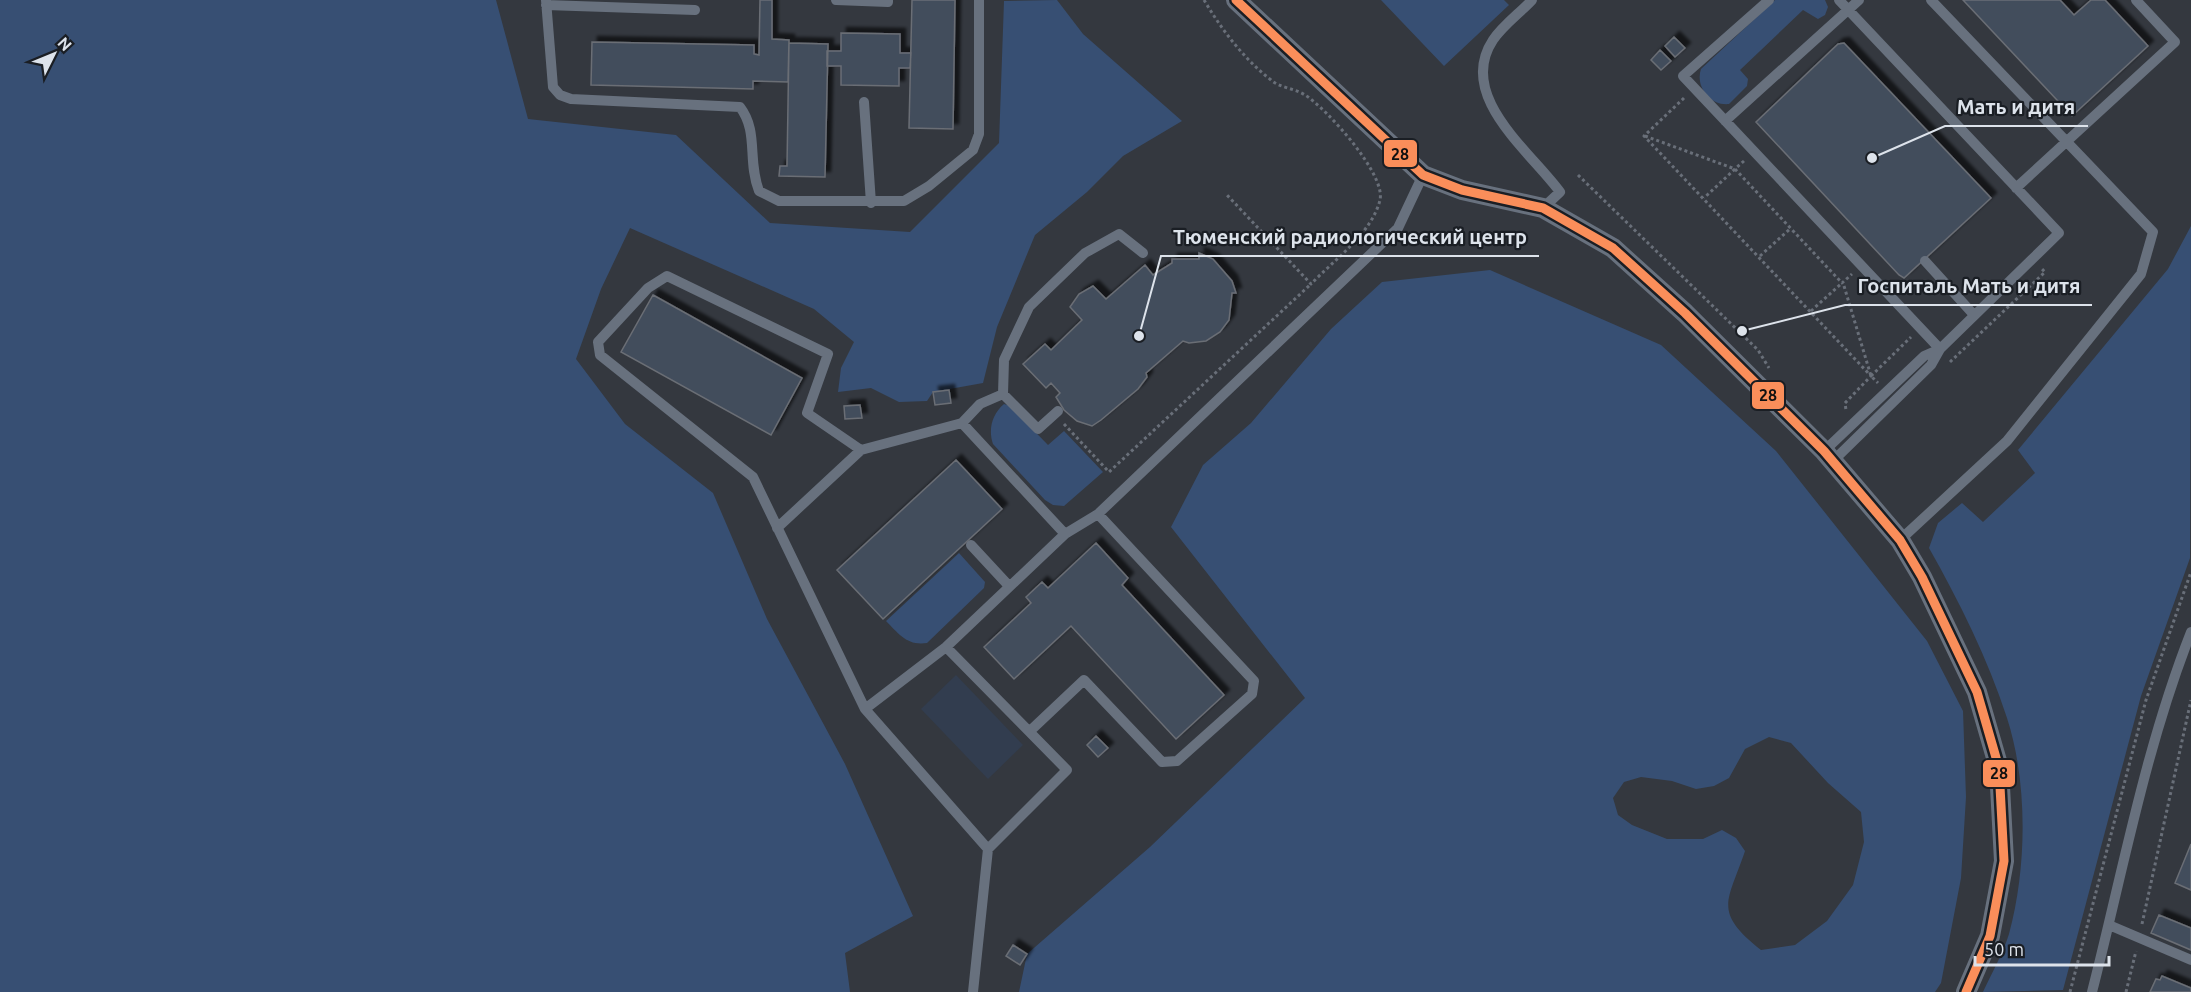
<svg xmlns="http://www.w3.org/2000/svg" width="2191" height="992" viewBox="0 0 2191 992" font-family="Ubuntu,sans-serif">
	<defs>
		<filter id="shadow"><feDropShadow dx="5.5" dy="-5.5" stdDeviation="1.5" flood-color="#0009"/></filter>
	</defs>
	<rect width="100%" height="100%" fill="#34383f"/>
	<path fill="#323d4f" d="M956,675L1023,745L988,779L921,709Z"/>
	<path fill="#374f73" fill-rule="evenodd" d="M0,0H496L528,119L676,135L770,223L910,232L999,143L1004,1L1057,0L1083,34L1182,121L1123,156L1087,192L1035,235L997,327L983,383L933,392L927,401L899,402L871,388L838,392L841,368L854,342L814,309L630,228L601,289L576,359L625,424L713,493L767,619L845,764L913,916L845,953L850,992H0Z
		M1381,0H1504L1509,5L1444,66Z
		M1775,0H1825L1828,7L1825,15L1818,19L1803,10L1740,70L1748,79L1747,86L1729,104C1710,106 1695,86 1701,69Z
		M2191,226L2190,558L2141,696L2063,990L1983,992C1992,973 2003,953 2009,934C2027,868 2028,783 2007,718C1988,659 1959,601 1929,548L1938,523L1962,503L1983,522L2035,473L2018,450L2168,269Z
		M1490,270L1661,345L1776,451L1927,641L1963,711L1966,797L1961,878L1941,983L1935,992H1019L1027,954L1150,847L1305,698L1171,527L1203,465L1251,423L1331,329L1382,282ZM1769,737L1791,743L1828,783L1861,812L1864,842L1853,885L1827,921L1795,945L1761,950C1712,911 1728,902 1745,851L1736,838L1722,830L1703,839H1667L1632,825L1618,815L1613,798L1624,782L1641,777L1672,781L1696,789L1714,786L1729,778L1745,749Z
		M1004,404L1010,406L1048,445L1064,431L1103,472L1064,506L1053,505L1045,500L993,444C988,430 992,414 1004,404Z
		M959,553L985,582L984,588L927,643C907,646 899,634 886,621Z"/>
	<path fill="#434d5c" stroke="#6a6e75" stroke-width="1.5" filter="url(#shadow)" d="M760,0H772V39L789,40L788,82L753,81V89L591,85L592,42L754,45V54L759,55Z
		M912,0H955L953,129L909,128Z
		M1963,0H2060L2074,15L2091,0H2105L2148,46L2072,116Z
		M841,33L900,34V53H911L910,68H899V86L841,85V66H827V51H841Z
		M1674,37L1685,48L1675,57L1665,46Z
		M789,43L828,44L825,177L779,176L780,166H787Z
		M1844,43L1991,198L1904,278L1899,275L1756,122L1838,44Z
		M1660,50L1671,61L1661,70L1651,60Z
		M1199,253L1213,259L1232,281L1236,293H1232L1229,320L1220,332L1206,341L1189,343L1183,341L1146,373L1147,377L1138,389L1101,420L1092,426L1077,421L1064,410L1056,397L1060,393L1051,383L1046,388L1023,364L1045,344L1051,350L1082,320L1070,307L1079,294L1093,286L1106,299L1145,265L1153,275L1172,263V259H1199Z
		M653,295L802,378L771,435L621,352Z
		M949,390L951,403L935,405L933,392Z
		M860,405L862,418L845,419L844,406Z
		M956,460L1002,509L883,619L837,570Z
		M1096,543L1128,578L1122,585L1224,695L1176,739L1071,626L1014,679L984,647L1031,603L1026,597L1042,582L1048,588Z
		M1096,736L1108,748L1098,757L1087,745Z
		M2191,844V890L2175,883Z
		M2159,915L2191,928V950L2151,933Z
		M1013,945L1027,954L1020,965L1006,956Z
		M2162,976L2191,988V992H2150L2156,979L2160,980Z"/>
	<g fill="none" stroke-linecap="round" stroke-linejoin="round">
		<path stroke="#696f79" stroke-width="3" stroke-dasharray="3 3" stroke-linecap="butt" d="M1204,0C1222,30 1243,58 1271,80C1280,88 1294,88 1305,95C1326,108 1386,174 1380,200C1372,233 1334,260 1311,284L1227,195
			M1684,98L1644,136L1871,376L1845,403L1846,410
			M1645,136L1735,169L1704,198
			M1744,161L1735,169L1842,283L1852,274
			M1578,175L1758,350L1769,368
			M1760,256L1791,228
			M1844,286L1871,376L1878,383
			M1811,311L1842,283
			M1950,362L2045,272L2042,269
			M1871,376L1911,337
			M1064,424L1109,472L1311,284
			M2142,924L2191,700
			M2070,992L2146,700L2191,572
			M2126,992L2136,951"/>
		<path stroke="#68717e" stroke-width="10" d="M546,0L553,87L560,95L571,99L740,107C759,132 747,160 759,191L779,201H904L929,186L973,150L979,134V0
			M836,0L888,2V0
			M1532,0C1520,13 1503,25 1493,40C1456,96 1530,151 1560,192L1543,208
			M1769,0L1683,76L1940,349
			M546,5L695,10
			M864,102L871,203
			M1725,121L1859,0
			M2016,188L2175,42L2136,0
			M1925,261L1974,315
			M1003,394L1038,429L1058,411
			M861,450L807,413L828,354L667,276L648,288L598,342L600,355L753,477L865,709
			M1824,451L1924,356L1940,349
			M1833,461L1931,365L1940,349L2059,233L1839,0
			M777,528L861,450L962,423
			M1065,534L962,423L980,404L1003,394L1004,360L1029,307L1085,253L1119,234L1143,253
			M1900,540L2007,441L2141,274L2153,232L1931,0
			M971,545L1009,586
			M946,647L1067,770L988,849
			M1030,731L1084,680L1162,762L1177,761L1252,694L1254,681L1098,514
			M2109,925L2191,960
			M973,992L988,849L865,709L946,647L1065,534L1098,514L1398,228L1423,175
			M2092,992C2123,871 2145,749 2191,632"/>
		<path stroke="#68717e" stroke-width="20" d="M1236,0L1423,175L1462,190L1543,208L1613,248L1685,313L1824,451L1900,540L1922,577L1977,692L1999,768L2004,861L1990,936L1966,992"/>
		<g stroke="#1a1e24" stroke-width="14">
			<path id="bus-1" d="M1236,0L1423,175L1462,190L1543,208L1613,248L1685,313L1824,451L1900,540L1922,577L1977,692L1999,768L2004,861L1990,936L1966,992"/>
		</g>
		<use href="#bus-1" stroke="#fa8e5a" stroke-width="9"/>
	</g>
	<path fill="none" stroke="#dde3eb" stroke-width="2" d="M1872 158L1945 126H2088M1139 336L1161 256H1539M1742 331L1845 305H2092"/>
	<g fill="#dde3eb" stroke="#1a1e24" stroke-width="2">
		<circle cx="1872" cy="158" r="6"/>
		<circle cx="1139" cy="336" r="6"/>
		<circle cx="1742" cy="331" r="6"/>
	</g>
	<g font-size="20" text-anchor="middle" font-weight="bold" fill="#dde3eb" stroke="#1a1e24" stroke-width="4.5" stroke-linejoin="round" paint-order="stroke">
		<text x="2016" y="114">Мать и дитя</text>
		<text x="1350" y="244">Тюменский радиологический центр</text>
		<text x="1969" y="293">Госпиталь Мать и дитя</text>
	</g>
	<g stroke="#1a1e24" stroke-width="2">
		<rect x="1383" y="139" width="35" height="29" rx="6" fill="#fa8e5a"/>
		<rect x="1751" y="381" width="34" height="29" rx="6" fill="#fa8e5a"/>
		<rect x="1982" y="759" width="34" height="29" rx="6" fill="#fa8e5a"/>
	</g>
	<g font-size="16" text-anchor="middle" font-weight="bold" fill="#111">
		<text x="1400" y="160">28</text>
		<text x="1768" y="401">28</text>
		<text x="1999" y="779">28</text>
	</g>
	<g transform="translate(54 54) rotate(47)" stroke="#1a1e24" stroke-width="4.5" paint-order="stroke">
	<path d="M0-4.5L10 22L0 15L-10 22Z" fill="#dde3eb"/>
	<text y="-9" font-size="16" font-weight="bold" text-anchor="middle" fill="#dde3eb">N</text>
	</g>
	<path d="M1975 956v9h134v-9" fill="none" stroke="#dde3eb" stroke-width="3"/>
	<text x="1984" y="956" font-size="18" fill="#dde3eb" stroke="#1a1e24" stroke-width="4.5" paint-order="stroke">50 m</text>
</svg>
